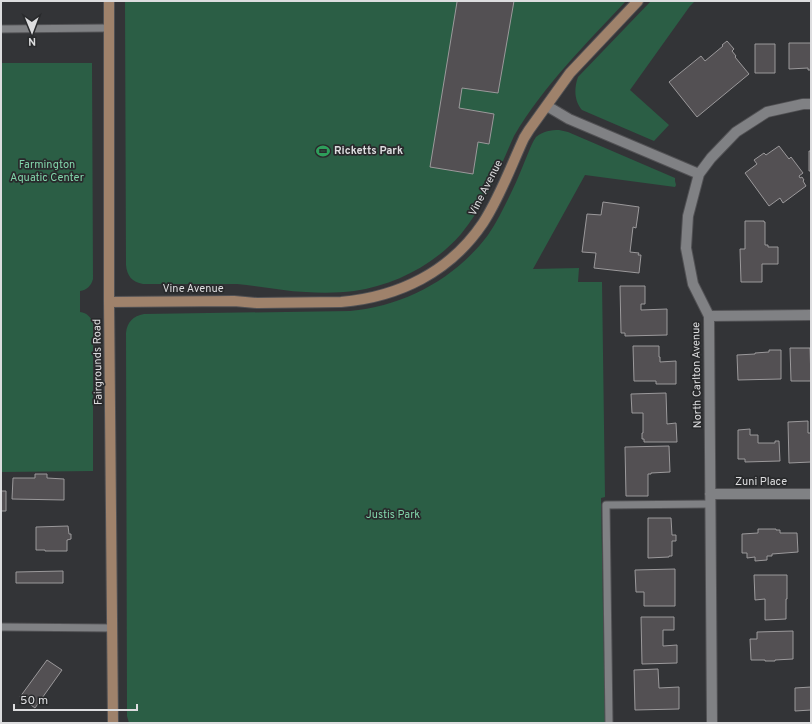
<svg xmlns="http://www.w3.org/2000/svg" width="812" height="724" viewBox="0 0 812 724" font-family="Overpass,sans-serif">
	<rect width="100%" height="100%" fill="#333437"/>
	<path fill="#2b5e45" d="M125,1H626C586,44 544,85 514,136C499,170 485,205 461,234C434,265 395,285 354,291C338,293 321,293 306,292C283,291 260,286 237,284C227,284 216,284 206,284C185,284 164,284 143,284C132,282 127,276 126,265Z
		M651,1H695L690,6L630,90L669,125L654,141L582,110C574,101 574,88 578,77Z
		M92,63L93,279C91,286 87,290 80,291V312C87,313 91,317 93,323V471L1,472V63Z
		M559,130L568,132L675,178V181L676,185L675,187L585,175L533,269L579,268L578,282H602L605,497L601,498L605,723H129L127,716L126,333C127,322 133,316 144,314L350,311C404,306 455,279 488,235C497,222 504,207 511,193C518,179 523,165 529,151C531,146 533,141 536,137C543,131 551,130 559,130Z"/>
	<path fill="#535053" stroke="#9b999b" d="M456,1H514L498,93L462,88L459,108L494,114L489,144L478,142L473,174L430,167L457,2Z
		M727,41L734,49L732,51L736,56L735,57L749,74L697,117L669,82L701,56L705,61L723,46L722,45Z
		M789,43H811V70H808V68L789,69Z
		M755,44H775V73H755Z
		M779,146L789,159L791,157L803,173L799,176L800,178L802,177L804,180L803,181L806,186L783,203L780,198L769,206L745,173L757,164L754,160L764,153L766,155Z
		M809,151H811V171H809Z
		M603,202L639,207L636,228L633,227L630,252L639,253L638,255H641L639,273L594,268L596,253L582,252L587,214L601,215Z
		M745,221H764V222H765V245H768V247H778V264H762V282H741L740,249H745Z
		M620,286H645V304H641V310L667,309V335L625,336V333H621Z
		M633,346H659V357H660V362L676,361V384H656V381H634Z
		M790,348H810L811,381H791Z
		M769,350H781V379L738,380L737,355L755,354V353L769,352Z
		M666,393L667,424L676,423L677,442H644V439H642V433H643V413H632L631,394Z
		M808,421V433H811V462L789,463L788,422Z
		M750,429V435H758V443H775V441H779L780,461L745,462V459H738V430Z
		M669,446L670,472L651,473V474H648V496H626L625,447Z
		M35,474H47V478L64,479V500L12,499L13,478H35Z
		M1,491H6V511H1Z
		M648,518H671L672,535H676V541H672V556H669V557L648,558Z
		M68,526L69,534H71V539L67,540V551H45V550H36V527Z
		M758,529H776V530H780V533H797L798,552L772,554V556H767V560L755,561V557L747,558V553H742V534L758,533Z
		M675,569V606H644V592H636L635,570Z
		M63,571V583H16V572Z
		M754,575H787V599H786V619L765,620V599L755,600Z
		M641,617H674V630H663V646L677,645V663L642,664Z
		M793,631V659L775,660V661H765V660H751L750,639H757V632Z
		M47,660L62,670L35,708L20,697Z
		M658,669L659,688L679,687V709L635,710L634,670Z
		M811,687V710L795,711V688Z"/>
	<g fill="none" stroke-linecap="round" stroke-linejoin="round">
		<g stroke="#515154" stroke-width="9">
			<path id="lane" d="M1,29L108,28
				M1,627L113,628
				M609,723L606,505L711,504"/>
		</g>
		<g stroke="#515154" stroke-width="12">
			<path id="street" d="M547,106L569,119L699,174
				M709,316L811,315
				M710,494H811
				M712,723L709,316L693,284L686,248L688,216L699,174L711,158L736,132L767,112L803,104H811"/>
		</g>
		<g stroke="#515154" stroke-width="12">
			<path id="secondary" d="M109,1V302L113,723
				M109,302L234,301L257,303L341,302C399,297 450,272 483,223C500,197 511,166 524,138L529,130L570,73L638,1"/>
		</g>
		<use href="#lane" stroke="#808184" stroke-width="7"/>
		<use href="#street" stroke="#808184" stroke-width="10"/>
		<use href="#secondary" stroke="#9f826b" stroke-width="10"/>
	</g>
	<defs>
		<g id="stadium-bare" transform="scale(1.08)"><path d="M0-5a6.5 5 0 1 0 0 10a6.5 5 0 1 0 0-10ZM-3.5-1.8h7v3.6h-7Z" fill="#2e9e5b" stroke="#292a2c" stroke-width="2.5" paint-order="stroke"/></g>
	</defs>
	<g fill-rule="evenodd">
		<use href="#stadium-bare" x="323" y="151"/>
	</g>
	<g text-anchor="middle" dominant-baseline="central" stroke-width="3.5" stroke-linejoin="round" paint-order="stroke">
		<g font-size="11" font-weight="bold" fill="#dddddf" stroke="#292a2c" text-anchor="start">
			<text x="334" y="151">Ricketts Park</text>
		</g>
		<g font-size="11" fill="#81d4aa" stroke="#292a2c">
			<text x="47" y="165">Farmington<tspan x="47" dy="13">Aquatic Center</tspan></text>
			<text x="393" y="515">Justis Park</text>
		</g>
		<g font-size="11" fill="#dddddf" stroke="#292a2c">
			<text transform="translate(486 188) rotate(-63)">Vine Avenue</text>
			<text x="193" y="289">Vine Avenue</text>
			<text transform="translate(98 362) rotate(-91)">Fairgrounds Road</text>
			<text transform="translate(697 375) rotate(-91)">North Carlton Avenue</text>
			<text x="761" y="482">Zuni Place</text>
		</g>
	</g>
	<rect width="812" height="724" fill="none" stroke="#dddddf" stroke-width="4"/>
	<g transform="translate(32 32) rotate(179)" stroke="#292a2c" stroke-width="3" paint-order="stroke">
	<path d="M0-3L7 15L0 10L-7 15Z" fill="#dddddf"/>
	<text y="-6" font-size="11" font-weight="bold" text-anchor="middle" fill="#dddddf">N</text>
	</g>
	<path d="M14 704v6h123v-6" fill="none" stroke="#dddddf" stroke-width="2"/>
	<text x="20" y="704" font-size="12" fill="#dddddf" stroke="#292a2c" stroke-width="3" paint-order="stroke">50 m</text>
</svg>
